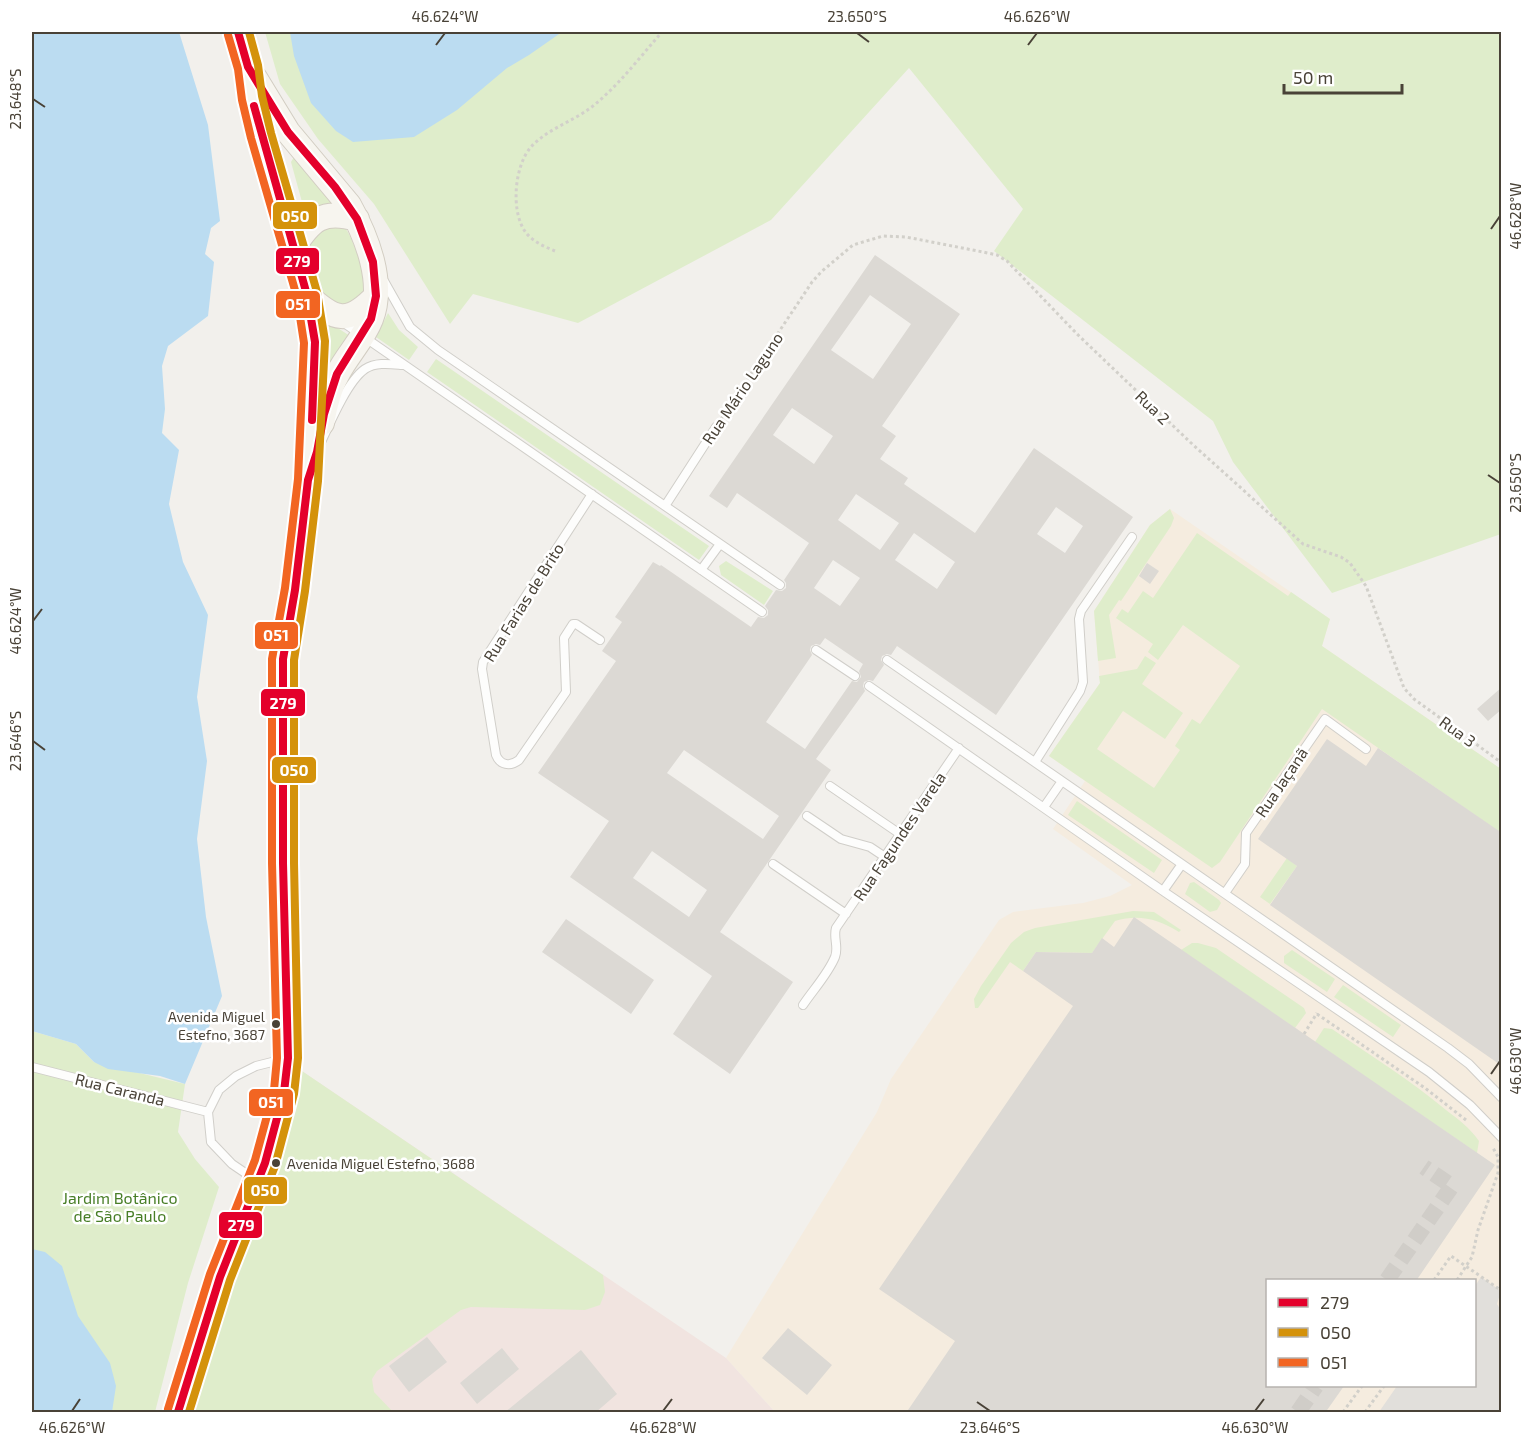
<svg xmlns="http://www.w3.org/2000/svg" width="1533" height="1444" viewBox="0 0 1533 1444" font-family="'Exo 2',sans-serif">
	<rect width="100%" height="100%" fill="#f2f0ec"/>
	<path fill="#f5ecdf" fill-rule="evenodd" d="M1170,509L1330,619L1322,646L1501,769V1412H775L726,1358L877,1112L891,1079L999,920L1013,912L1083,903L1110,896L1132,885L1053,829L1085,781L1049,756L1100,683L1094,611L1150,525ZM1268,1280H1474V1386H1268Z"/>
	<path fill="#f1e4e0" d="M296,1067L726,1358L775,1412H190L271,1179L283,1152Z"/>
	<path fill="#dfedcb" d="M265,32H1501V534L1332,593L1233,462L1213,421L994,251L1023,209L909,68L771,220L578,323L473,294L450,324L374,204L318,139L280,84Z
		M294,157L337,203L308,215L305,213L291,162Z
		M316,227H344C353,235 366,278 364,290C362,299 355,303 349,308L320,296L308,251L309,243Z
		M388,313L399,330L418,347L409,360L376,337Z
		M327,321L350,336L329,366L327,365Z
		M436,359L709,546L699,560L427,372Z
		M1170,509L1174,518L1171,526L1121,601L1119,600L1109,615L1116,658L1098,661L1094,611L1150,525Z
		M1197,533L1288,596L1291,592L1330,619L1322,646L1501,769V833L1322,709L1220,862L1212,868L1049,756L1100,683L1099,676L1137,669L1145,656L1156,663L1142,684L1183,713L1165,739L1123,711L1097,749L1154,788L1180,750L1175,746L1192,719L1200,724L1240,666L1183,625L1158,660L1148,652L1153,644L1116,618L1122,609L1128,613L1143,591L1153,598Z
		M726,561L773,591L764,605L721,575L719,566Z
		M1077,801L1162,860L1154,873L1068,815Z
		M1287,858L1297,866L1270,904L1260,897Z
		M1194,882L1219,900L1221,903L1217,910L1210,912L1185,894L1190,883Z
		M1133,911L1154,912L1181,930L1179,932C1158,919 1139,914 1115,921L1092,953L1036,952L1023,971L1010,962L978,1008H975L974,999L981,986L1011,943L1024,932L1035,928Z
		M1192,943H1198L1216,948L1304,1008L1306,1013L1295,1028L1181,950Z
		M1292,950L1335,979L1327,992L1284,963V956Z
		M1343,985L1401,1025L1393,1037L1334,997Z
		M1324,1028L1332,1029C1370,1055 1410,1080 1446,1110C1458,1119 1470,1128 1479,1141L1477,1153L1315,1042Z
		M32,1031L76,1044L94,1062L185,1084L178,1132L195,1159L219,1187L188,1283L155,1412H32Z
		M296,1067L603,1275L605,1292L600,1305L585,1310L471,1307L461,1310L377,1371L372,1379L374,1392L393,1412H190L234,1259L283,1152Z"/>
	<path fill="#e1dfdb" d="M1481,1277L1501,1291L1497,1304L1502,1312L1501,1412H1379L1397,1386H1474L1475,1286Z"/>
	<path fill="#bbdcf1" d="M32,32H179L208,125L220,221L211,228L205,254L214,262L208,316L168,346L162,366L165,409L162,433L179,450L169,504L183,562L208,615L197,697L207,761L197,839L206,917L222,996L185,1084L160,1076L108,1069L94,1062L76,1044L32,1031Z
		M290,32H562L529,55L507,68L457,110L414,137L353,142L336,131L311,103L294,56Z
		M32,1249L45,1252L62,1266L78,1316L110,1363L116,1386L112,1412H32Z"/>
	<path fill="#dcd9d4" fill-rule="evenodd" d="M875,255L960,314L882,426L896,436L880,459L908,478L904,484L975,533L1034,448L1133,517L996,715L897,646L891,655L887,654L882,656L881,660L884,665L873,681L869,680L864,682L863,686L865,691L816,759L831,770L720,932L793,982L730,1074L673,1034L712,976L570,877L609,821L538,773L616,661L602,651L622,622L615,617L653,562L660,566L661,565L751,627L758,617L764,618L768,615V610L765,606L776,590L782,591L786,588V583L784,580L809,543L737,493L727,508L709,496ZM870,295L911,324L873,379L831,350ZM792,408L833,436L814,464L773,435ZM856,494L899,523L880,550L838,520ZM1056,507L1083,526L1065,553L1037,534ZM914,533L955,562L937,589L895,560ZM833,560L860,578L840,606L814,588ZM825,638L863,664L859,671L861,677L857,682L852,681L805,749L766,722L812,655L810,650L811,646L816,644L820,645ZM684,750L779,816L763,839L667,773ZM652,851L707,890L689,917L633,878Z
		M1147,563L1159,571L1150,584L1139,576Z
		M1502,687V709L1488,721L1477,709Z
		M1327,739L1366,766L1378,748L1502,833V1066L1270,905L1297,866L1258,839Z
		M1134,917L1495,1165L1416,1281H1268V1386H1344L1325,1413H906L955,1341L879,1289L1073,1006L1023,971L1036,952L1092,953L1102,938L1114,947Z
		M566,919L654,980L631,1014L542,952Z
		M788,1328L832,1365L807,1395L762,1358Z
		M427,1337L447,1362L409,1392L389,1366Z
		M502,1348L519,1369L477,1404L460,1383Z
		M581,1350L617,1394L595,1413H504Z"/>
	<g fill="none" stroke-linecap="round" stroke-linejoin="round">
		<path stroke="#d0cdc8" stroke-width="16" stroke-dasharray="16 8" stroke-linecap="butt" d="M1387,1280L1452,1186L1424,1167
			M1298,1412L1316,1386"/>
		<g stroke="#d0cec9" stroke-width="10">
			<path id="lane" d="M384,281L410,327L438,350L780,585
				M341,321L762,612
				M317,451C327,430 346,382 365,369C376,362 390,364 402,365
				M592,494L483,662L482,669L496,755C500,765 510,767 519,760L566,692L564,638L573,624H576L600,640
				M665,506L716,427
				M701,570L720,544
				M816,650L855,676
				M887,660L1448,1048L1469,1064L1502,1098
				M869,686L1163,891L1429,1072L1470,1105L1502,1138
				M1035,762L1080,691L1083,682L1079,619L1081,611L1132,537
				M830,786L900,834
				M1044,807L1062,781
				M807,816L841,839L870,847L885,857
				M773,864L846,914
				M1163,891L1182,864
				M1225,893L1245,864L1246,833L1325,719L1366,749
				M803,1005C813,990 828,974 835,957C839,947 833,938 836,928L959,748
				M32,1067L208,1112
				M257,1181L232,1164L211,1142L208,1112L219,1090L236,1076L256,1066L284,1059"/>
		</g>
		<g stroke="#d2cdc2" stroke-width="26">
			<path id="secondary" d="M255,78L288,132L349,205C367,237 385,283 371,319C363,340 347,355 337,375C329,389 325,406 322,423
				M293,248C311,220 322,209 357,219
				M307,295C335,321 348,325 376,296
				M178,1412L220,1277L265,1163L276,1127L284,1092L288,1058L283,863V659L295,590L308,480L315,342L307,295L261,136L252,98L248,67L238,32"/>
		</g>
		<path stroke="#d2d0ca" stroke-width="3" stroke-dasharray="3 3" stroke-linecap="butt" d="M555,251C545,247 534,242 527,234C510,214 514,166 531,147C546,130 571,122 589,109C617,88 639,58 662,32
			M721,419L812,282L821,272L853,245L883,236L906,237L983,252L997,255L1007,261L1077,334L1190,442L1303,544L1341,557L1350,563L1366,586L1404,688L1414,699L1502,763
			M1317,1014L1425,1088L1466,1120
			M1304,1034L1317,1013
			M1434,1280L1451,1256L1502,1291
			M1457,1280L1472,1257L1478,1230L1498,1173V1157L1492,1146
			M1343,1412L1362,1386
			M1365,1412L1384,1386"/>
		<use href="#lane" stroke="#fdfdfc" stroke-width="8"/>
		<use href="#secondary" stroke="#f7f5ef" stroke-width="24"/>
		<g stroke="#fff" stroke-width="12">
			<path id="bus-1" d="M254,106L307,295L315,342L312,420
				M178,1412L220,1277L265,1163L284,1092L288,1058L283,863V659L295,590L308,480L317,452L324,414L337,374L371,319L376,296L373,262L357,219L335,187L288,132L248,67L238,32"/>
		</g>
		<g stroke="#fff" stroke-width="12">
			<path id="bus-2" d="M189,1412L230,1280L275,1166L294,1094L298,1058L294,863V660L305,591L318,481L325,341L317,292L271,133L262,96L258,65L249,32"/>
		</g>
		<g stroke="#fff" stroke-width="12">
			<path id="bus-3" d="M168,1409L210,1274L255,1160L274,1090L277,1058L272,863V659L285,588L298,479L304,343L297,297L251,138L242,100L238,69L228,35"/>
		</g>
		<use href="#bus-1" stroke="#e4002b" stroke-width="8"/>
		<use href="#bus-2" stroke="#d4920b" stroke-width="8"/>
		<use href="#bus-3" stroke="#f26522" stroke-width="8"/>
	</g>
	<path fill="none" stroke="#494237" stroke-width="2" d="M857,33L869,42M436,45L445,33M1028,45L1037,33M33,99L45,107M1491,229L1500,216M1488,475L1500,483M33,621L42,609M33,741L45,750M1491,1074L1500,1061M977,1402L990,1411M72,1411L80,1399M663,1411L672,1399M1255,1411L1264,1399"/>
	<g fill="#494237" stroke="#fff" stroke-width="2">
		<circle cx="276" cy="1024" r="5"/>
		<circle cx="276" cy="1163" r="5"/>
	</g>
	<g text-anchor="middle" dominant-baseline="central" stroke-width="5" stroke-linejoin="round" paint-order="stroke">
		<g font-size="14" fill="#494237" stroke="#fff" text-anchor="end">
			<text x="265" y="1016">Avenida Miguel<tspan x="265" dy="18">Estefno, 3687</tspan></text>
			<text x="287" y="1163" text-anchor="start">Avenida Miguel Estefno, 3688</text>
		</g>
		<g font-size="16" fill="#494237" stroke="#fff">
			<text transform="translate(742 388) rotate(-56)">Rua Mário Laguno</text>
			<text transform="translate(1153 407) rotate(44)">Rua 2</text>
			<text transform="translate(523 602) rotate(-58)">Rua Farias de Brito</text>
			<text transform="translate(1458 731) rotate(36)">Rua 3</text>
			<text transform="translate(1281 782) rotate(-56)">Rua Jaçanã</text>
			<text transform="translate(899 836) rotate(-56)">Rua Fagundes Varela</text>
			<text transform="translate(120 1089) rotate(14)">Rua Caranda</text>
		</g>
		<g font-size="16" fill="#487e27" stroke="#fff">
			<text x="120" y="1197">Jardim Botânico<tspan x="120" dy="18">de São Paulo</tspan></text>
		</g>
	</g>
	<g stroke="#fff" stroke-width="2">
		<rect x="272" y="201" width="46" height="29" rx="6" fill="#d4920b"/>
		<rect x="275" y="247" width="45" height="28" rx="6" fill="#e4002b"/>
		<rect x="275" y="290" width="46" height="29" rx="6" fill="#f26522"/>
		<rect x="254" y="621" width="45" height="29" rx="6" fill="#f26522"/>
		<rect x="260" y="688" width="46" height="29" rx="6" fill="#e4002b"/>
		<rect x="271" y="756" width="46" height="28" rx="6" fill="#d4920b"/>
		<rect x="248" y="1088" width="46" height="29" rx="6" fill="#f26522"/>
		<rect x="243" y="1176" width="45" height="29" rx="6" fill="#d4920b"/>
		<rect x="218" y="1211" width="45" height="28" rx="6" fill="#e4002b"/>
	</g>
	<g font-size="16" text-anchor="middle" font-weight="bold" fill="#fff">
		<text x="295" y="222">050</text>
		<text x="297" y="267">279</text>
		<text x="298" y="310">051</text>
		<text x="276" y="641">051</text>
		<text x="283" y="709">279</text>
		<text x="294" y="776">050</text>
		<text x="271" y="1108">051</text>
		<text x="265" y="1196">050</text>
		<text x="241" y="1231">279</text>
	</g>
	<rect width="1533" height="1444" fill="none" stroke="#ffffff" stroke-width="66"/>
	<rect x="1266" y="1279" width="210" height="108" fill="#ffffff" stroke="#b6b3af" stroke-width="1.5"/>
	<rect x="1278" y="1298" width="30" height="9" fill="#e4002b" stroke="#b6b3af" stroke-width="1.5"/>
	<text x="1320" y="1309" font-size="18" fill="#494237">279</text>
	<rect x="1278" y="1328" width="30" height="9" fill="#d4920b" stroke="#b6b3af" stroke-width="1.5"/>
	<text x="1320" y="1339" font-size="18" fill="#494237">050</text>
	<rect x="1278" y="1358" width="30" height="9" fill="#f26522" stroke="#b6b3af" stroke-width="1.5"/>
	<text x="1320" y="1369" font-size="18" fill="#494237">051</text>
	<path d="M1284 84v9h118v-9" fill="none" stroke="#494237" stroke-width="3"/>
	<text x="1293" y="84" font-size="18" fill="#494237" stroke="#ffffff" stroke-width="4.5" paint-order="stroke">50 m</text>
	<rect x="33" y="33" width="1467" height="1378" fill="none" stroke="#494237" stroke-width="2"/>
	<g font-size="15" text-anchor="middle" fill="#494237">
		<text x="445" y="22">46.624°W</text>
		<text x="857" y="22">23.650°S</text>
		<text x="1037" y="22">46.626°W</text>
		<text transform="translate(16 99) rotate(-90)" y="5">23.648°S</text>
		<text transform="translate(1516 216) rotate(-90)" y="5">46.628°W</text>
		<text transform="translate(1516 483) rotate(-90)" y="5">23.650°S</text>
		<text transform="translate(16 621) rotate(-90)" y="5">46.624°W</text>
		<text transform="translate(16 741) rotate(-90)" y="5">23.646°S</text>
		<text transform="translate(1516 1061) rotate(-90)" y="5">46.630°W</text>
		<text x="72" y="1433">46.626°W</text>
		<text x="663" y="1433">46.628°W</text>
		<text x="990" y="1433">23.646°S</text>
		<text x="1255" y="1433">46.630°W</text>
	</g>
</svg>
